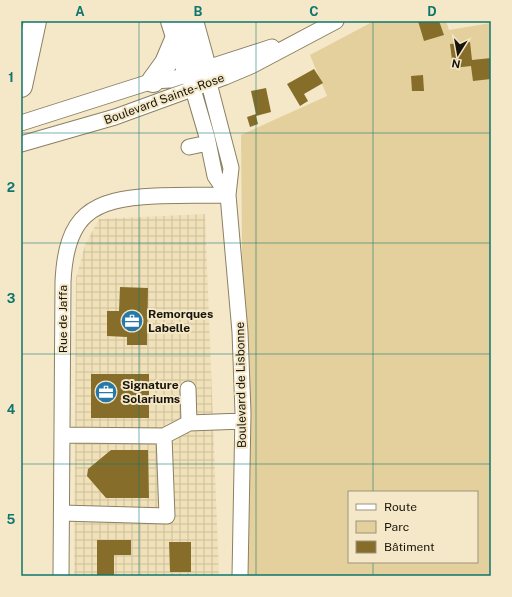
<svg xmlns="http://www.w3.org/2000/svg" width="512" height="597" viewBox="0 0 512 597" font-family="'Public Sans',sans-serif">
	<defs>
		<pattern id="industrial-grid" width="8" height="8" patternUnits="userSpaceOnUse"><rect width="8" height="8" fill="#f0e1b9"/><path d="M0 4h8M4 0v8" fill="none" stroke="#cdc09e"/></pattern>
	</defs>
	<rect width="100%" height="100%" fill="#f4e8c8"/>
	<path fill="url(#industrial-grid)" d="M205,214L219,576H74L76,278L85,245L99,219Z"/>
	<path fill="#e3d09d" fill-rule="evenodd" d="M374,21H446L449,30L491,23V576H245L241,135L327,96L310,55ZM349,492H477V562H349Z"/>
	<path fill="#866e2a" d="M418,21H439L444,35L424,41Z
		M470,42L472,60L491,58V79L473,81L471,66L453,68L450,44Z
		M314,69L323,83L304,94L308,101L300,106L287,84Z
		M423,75L424,91H412L411,76Z
		M266,88L271,112L256,116L258,124L250,127L247,117L256,114L251,91Z
		M120,287L148,288L147,345H127V337L107,336V311H119Z
		M91,374H149V418H91Z
		M111,450H148L149,498H106L87,476L88,469Z
		M97,540H131V555H114V575H97Z
		M169,542H191V572H170Z"/>
	<g fill="none" stroke-linecap="round" stroke-linejoin="round">
		<g stroke="#8b8062" stroke-width="17">
			<path id="minor" d="M205,68L231,168L228,195L240,332L243,413L240,576
				M190,79L207,137L215,176L228,195
				M21,123L153,81L170,80L272,47
				M21,144L115,117L225,77L251,66L336,21
				M189,147L208,143
				M188,389L189,423
				M164,436L189,423L243,421
				M62,513L167,516L164,436L62,435
				M61,576L63,282C66,215 91,199 155,196C179,195 204,195 228,195"/>
		</g>
		<g stroke="#8b8062" stroke-width="24">
			<path id="highway" d="M172,21L189,74
				M192,21L205,68
				M153,81L166,63L177,37
				M21,86L35,21"/>
		</g>
		<use href="#minor" stroke="#fff" stroke-width="15"/>
		<use href="#highway" stroke="#fff" stroke-width="22"/>
	</g>
	<path fill="none" stroke="#0f766e" stroke-width="1" stroke-opacity="0.55" d="M139,21V576M256,21V576M373,21V492M21,133H491M21,243H491M21,354H491M21,464H491M373,562V576"/>
	<defs>
		<g id="office-disc" transform="scale(1.15)"><circle r="9.5" fill="#2678a9" stroke="#f4e8c8"/><path d="M-6-3h4V-5.5h4V-3h4V5H-6ZM-1-4.5V-3h2v-1.5ZM-6 0V1H6V0Z" fill="#fff"/></g>
	</defs>
	<g fill-rule="evenodd">
		<use href="#office-disc" x="132" y="321"/>
		<use href="#office-disc" x="106" y="392"/>
	</g>
	<g text-anchor="middle" dominant-baseline="central" stroke-width="4" stroke-linejoin="round" paint-order="stroke">
		<g font-size="12" fill="#181409" stroke="#f4e8c8">
			<text transform="translate(164 99) rotate(-20)">Boulevard Sainte-Rose</text>
			<text transform="translate(63 319) rotate(-90)">Rue de Jaffa</text>
			<text transform="translate(241 385) rotate(-91)">Boulevard de Lisbonne</text>
		</g>
		<g font-size="12" font-weight="bold" fill="#181409" stroke="#f4e8c8" text-anchor="start">
			<text x="148" y="314">Remorques<tspan x="148" dy="14">Labelle</tspan></text>
			<text x="122" y="385">Signature<tspan x="122" dy="14">Solariums</tspan></text>
		</g>
	</g>
	<rect width="512" height="597" fill="none" stroke="#f4e8c8" stroke-width="44"/>
	<rect x="348" y="491" width="130" height="72" fill="#f4e8c8" stroke="#9c937c"/>
	<rect x="356" y="504" width="20" height="6" fill="#ffffff" stroke="#9c937c"/>
	<text x="384" y="511" font-size="12" fill="#181409">Route</text>
	<rect x="356" y="521" width="20" height="12" fill="#e3d09d" stroke="#9c937c"/>
	<text x="384" y="531" font-size="12" fill="#181409">Parc</text>
	<rect x="356" y="541" width="20" height="12" fill="#866e2a" stroke="#9c937c"/>
	<text x="384" y="551" font-size="12" fill="#181409">Bâtiment</text>
	<g transform="translate(458 54) rotate(191)" stroke="#f4e8c8" stroke-width="3" paint-order="stroke">
	<path d="M0-3L7 15L0 10L-7 15Z" fill="#181409"/>
	<text y="-6" font-size="11" font-weight="bold" text-anchor="middle" fill="#181409">N</text>
	</g>
	<rect x="22" y="22" width="468" height="553" fill="none" stroke="#0f766e" stroke-width="1.5"/>
	<g font-size="13" text-anchor="middle" font-weight="bold" fill="#0f766e">
		<text x="80" y="16">A</text>
		<text x="198" y="16">B</text>
		<text x="314" y="16">C</text>
		<text x="432" y="16">D</text>
		<text x="11" y="82">1</text>
		<text x="11" y="192">2</text>
		<text x="11" y="303">3</text>
		<text x="11" y="414">4</text>
		<text x="11" y="524">5</text>
	</g>
</svg>
